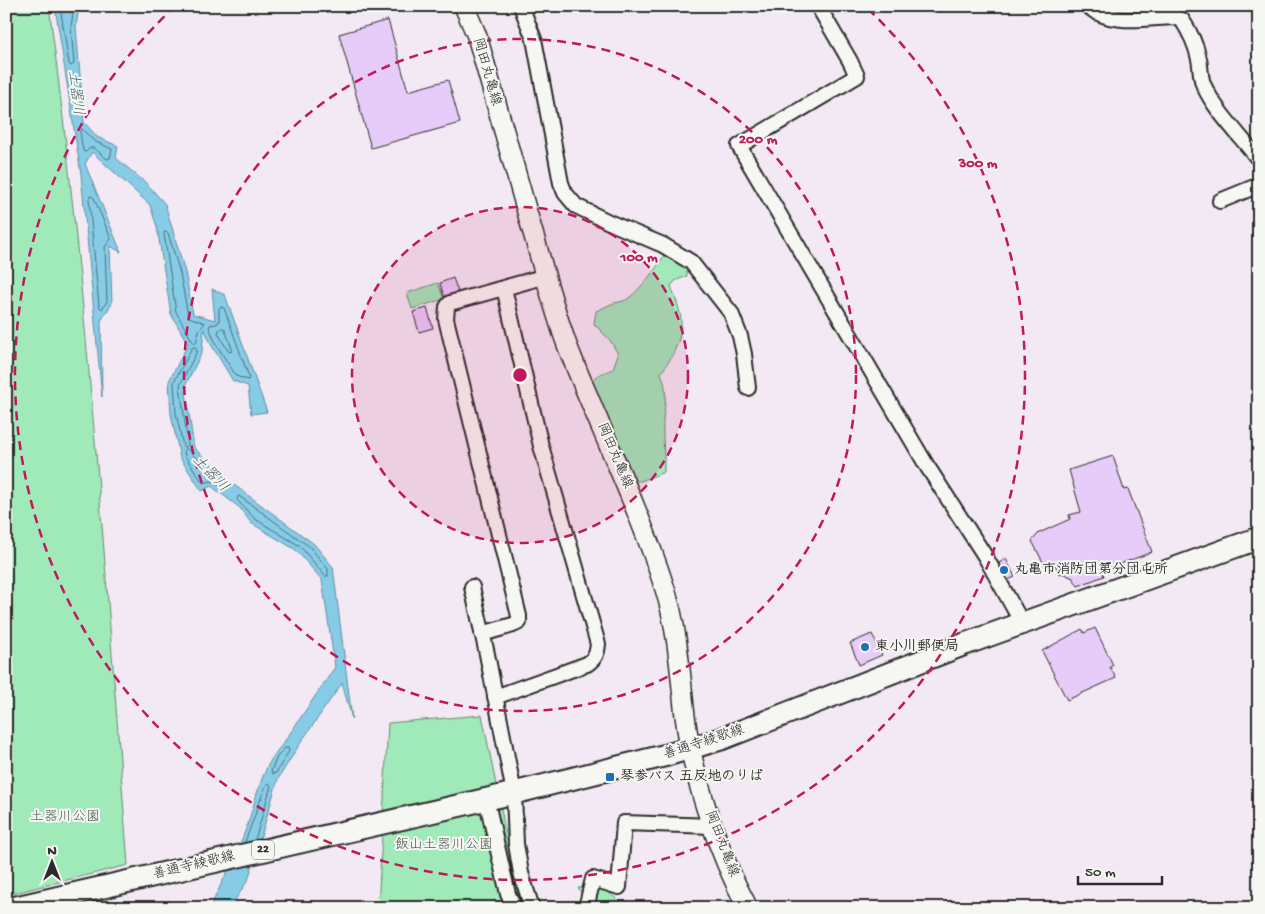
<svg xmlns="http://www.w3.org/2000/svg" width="1265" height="914" viewBox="0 0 1265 914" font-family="'Gochi Hand','Klee One',sans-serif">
	<rect width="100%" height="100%" fill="#f2e9f4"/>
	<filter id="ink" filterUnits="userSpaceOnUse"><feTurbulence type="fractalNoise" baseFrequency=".02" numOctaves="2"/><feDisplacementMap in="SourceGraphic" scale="10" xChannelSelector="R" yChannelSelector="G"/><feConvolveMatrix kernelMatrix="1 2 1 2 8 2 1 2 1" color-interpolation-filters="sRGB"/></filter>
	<g filter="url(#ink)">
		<path fill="#a0e9b8" stroke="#668a72" d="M6,6H49C87,291 106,579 128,865L6,895Z
			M668,248L686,260L687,276L675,281L671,286C674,295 678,304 680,313C685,334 673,357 661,373C668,389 665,403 663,420C662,437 665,455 664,472L641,481H631L598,402L592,380L598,375L613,369L618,354L610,340L594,324L596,311C602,309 608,305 614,303C618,302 622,302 626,300C638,293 662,262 668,248Z
			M438,283L444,299L412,309L407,293Z
			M482,715L521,908H378L388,723Z
			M595,887C608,891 616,895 622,908H587L588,903L578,888Z"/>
		<path fill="#86cce7" stroke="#628c9c" d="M55,6H79L76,27L84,122L97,137L118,146L116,158L147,184L165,204L185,272L193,314L215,320L212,289L225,295L267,412L251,414L248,386L233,381L212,346L204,329L202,352L185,386L194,448L230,482L314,544L333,567L352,719L342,683L301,742L278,779L248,880L230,908H210C222,881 237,854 247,826C256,799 262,766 282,745L335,667L322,580L296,550L251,523L240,508L211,486L202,491L180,458L171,414L169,381L188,344L171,314L157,227L150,205L92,152L85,164L121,252L110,246L112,303L101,321L102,397L81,174Z"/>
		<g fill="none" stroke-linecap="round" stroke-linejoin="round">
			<path stroke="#4f6b76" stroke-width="1" d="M60,6L69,64L71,66L74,64L71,27L74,6
				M82,129L94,141L112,149L110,158L107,159L94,148H90L86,152L83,151L80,132Z
				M91,196L94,198L111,239L105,247L107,301L102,309L99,306L89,199Z
				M165,232L168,233L180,273L188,315L191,318L205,323L199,330L196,343L193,342L176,312L164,234Z
				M221,307L224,308L249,377L248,380L236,376L216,344L209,327L210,325L216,324L219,322V309Z
				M223,328L225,329L232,349L231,352L228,351L218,333L219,330Z
				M195,347L197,351L180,385L188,445L185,448L183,446L176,413L174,382L192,348Z
				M187,449L221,481V485H218L212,481L203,483L185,456L184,451Z
				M239,496L310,547L328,569V576H325L300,546L255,519L237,500Z
				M285,748H288L289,751L276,773L273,774L271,771L277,757Z
				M245,842L266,785L269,783L271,786L255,840"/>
		</g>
		<path fill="#e7cbf9" stroke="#2b2b2b" d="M388,20L408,91L448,80L460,123L371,148L339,34Z
			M453,278L458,292L444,297L440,283Z
			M427,308L433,328L419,332L413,312Z
			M1113,456L1124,490L1128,489L1152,552L1102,571L1104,576L1078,586L1073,578L1062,573L1060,574L1055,565L1046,568L1032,541L1039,533L1070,519L1069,515L1081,512L1069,470Z
			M1006,559L1015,577L1008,580L999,563Z
			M1095,628L1113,665L1110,667L1116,678L1067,700L1042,651L1082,629L1084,633Z
			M872,634L882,655L859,665L850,643Z"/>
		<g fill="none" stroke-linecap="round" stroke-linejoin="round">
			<g stroke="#2b2b2b" stroke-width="18">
				<path id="street" d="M521,6L534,39L561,183L565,193L576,206L611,223L663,245L691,262L731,313L740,336L744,354L748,388
					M818,6L850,61L857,76L739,146L927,466L985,556L1022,623
					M1088,6C1110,26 1146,18 1173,17L1182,20C1190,32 1196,45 1199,59C1201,68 1200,78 1204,86C1216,112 1241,136 1259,160
					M1220,201L1259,185
					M472,587L487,654L514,793L516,844L521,873L532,908
					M482,634L513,625L519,622V616L446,319L447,307L450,303L546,276
					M495,697L587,664C595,659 597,654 598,644L541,446L504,288
					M489,811L508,894L514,908
					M586,908L593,879L619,887L624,823L713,826"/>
			</g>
			<g stroke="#2b2b2b" stroke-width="22">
				<path id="secondary" d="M464,6L477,36C495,99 513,163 531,226C543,266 553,307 567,345C599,427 638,505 665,589C678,630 680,673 685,716C693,778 718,853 748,908"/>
			</g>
			<g stroke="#2b2b2b" stroke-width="25">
				<path id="primary" d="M12,908L514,793L667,755L721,739L965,644L1259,538"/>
			</g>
			<use href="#street" stroke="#f6f6f2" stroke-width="14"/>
			<use href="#secondary" stroke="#f6f6f2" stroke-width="19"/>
			<use href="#primary" stroke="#f6f6f2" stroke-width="21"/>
		</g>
	</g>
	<circle cx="520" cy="375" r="168" fill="#c2185b" fill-opacity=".12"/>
	<g fill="none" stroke="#c2185b" stroke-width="2.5" stroke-dasharray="9 6">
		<circle cx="520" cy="375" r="168"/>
		<circle cx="520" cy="375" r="336"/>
		<path d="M868 9A505 505 0 1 1 172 9"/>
	</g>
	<g fill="#1f6fb2" stroke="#f6f6f2" stroke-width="2">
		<circle cx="1004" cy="570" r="5"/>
		<circle cx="865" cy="647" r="5"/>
		<rect x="605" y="772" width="10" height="10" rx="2.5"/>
	</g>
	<g text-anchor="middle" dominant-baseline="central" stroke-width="4" stroke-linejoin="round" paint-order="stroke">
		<rect fill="#f6f6f2" stroke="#686867" stroke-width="1" x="252" y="840.5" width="22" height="19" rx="4"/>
		<g font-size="12" font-weight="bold" fill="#2b2b2b">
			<text x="263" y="850">22</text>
		</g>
		<g font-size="14" fill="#2b2b2b" stroke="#f6f6f2">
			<text transform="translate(486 72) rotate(74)">岡田丸亀線</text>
			<text transform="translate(614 456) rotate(67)">岡田丸亀線</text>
			<text transform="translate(704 743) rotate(-18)">善通寺綾歌線</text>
			<text transform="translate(721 844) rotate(69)">岡田丸亀線</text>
			<text transform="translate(194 866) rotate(-13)">善通寺綾歌線</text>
		</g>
		<g font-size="14" font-weight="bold" fill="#2b2b2b" stroke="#f6f6f2" text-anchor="start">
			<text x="1014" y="570">丸亀市消防団第分団屯所</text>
			<text x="875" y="647">東小川郵便局</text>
			<text x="620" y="777">琴参バス 五反地のりば</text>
		</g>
		<g font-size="14" fill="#485a4e" stroke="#f6f6f2">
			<text x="65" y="817">土器川公園</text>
			<text x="444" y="845">飯山土器川公園</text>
		</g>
		<g font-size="15" font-style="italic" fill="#465b63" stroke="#f6f6f2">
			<text transform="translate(75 93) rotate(83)">土器川</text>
			<text transform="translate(210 474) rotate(46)">土器川</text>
		</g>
	</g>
	<circle cx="520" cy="375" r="8" fill="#c2185b" stroke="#f6f6f2" stroke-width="2.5"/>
	<g font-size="15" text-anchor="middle" font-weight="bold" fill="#c2185b" stroke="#f6f6f2" stroke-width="4" stroke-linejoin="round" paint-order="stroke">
		<text x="758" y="143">200 m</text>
		<text x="978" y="167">300 m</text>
		<text x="639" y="261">100 m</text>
	</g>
	<rect width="1265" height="914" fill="none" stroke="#f6f6f2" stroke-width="25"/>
	<rect x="12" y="12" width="1240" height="889" fill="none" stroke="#2b2b2b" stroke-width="2" filter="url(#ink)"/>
	<g transform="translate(52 862)" stroke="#f6f6f2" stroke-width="4" paint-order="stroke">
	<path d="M0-4L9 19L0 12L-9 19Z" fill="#2b2b2b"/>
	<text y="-8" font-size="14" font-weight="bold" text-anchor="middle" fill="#2b2b2b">N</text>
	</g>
	<path d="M1078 876v8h84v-8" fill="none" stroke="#2b2b2b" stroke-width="2.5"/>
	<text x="1085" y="876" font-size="15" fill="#2b2b2b" stroke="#f6f6f2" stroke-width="4" paint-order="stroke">50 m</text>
</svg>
